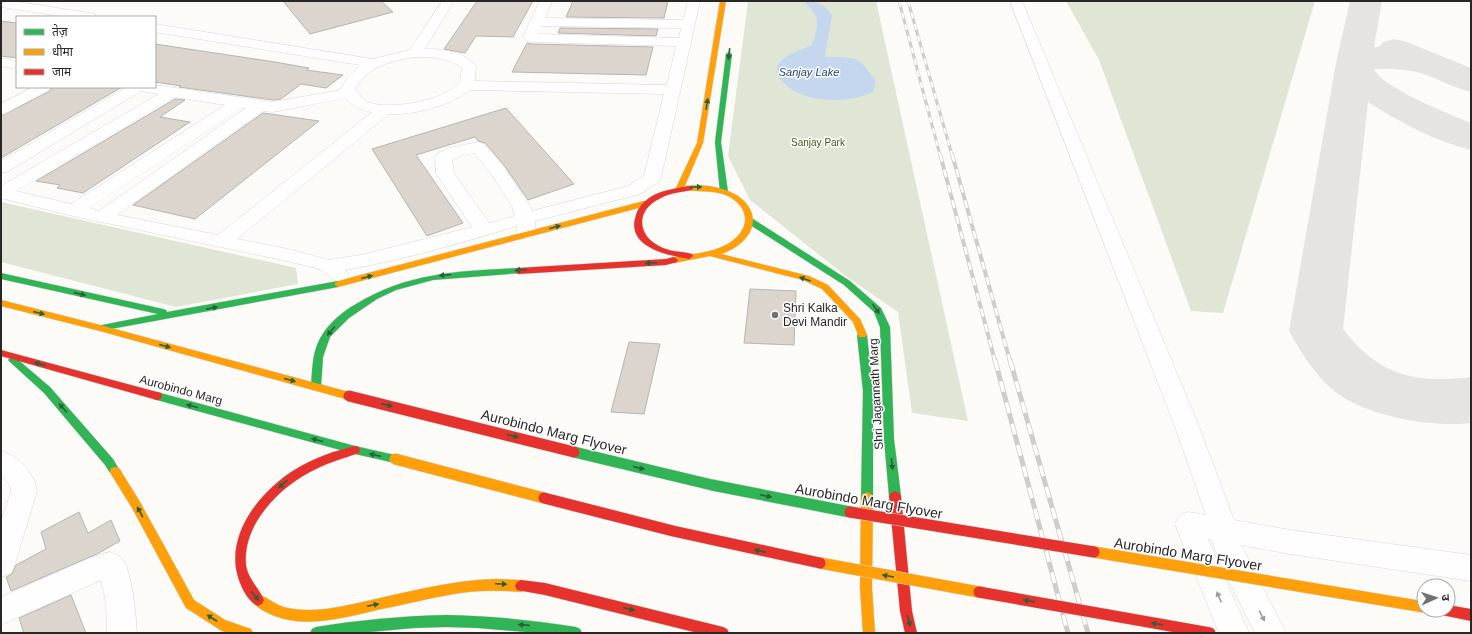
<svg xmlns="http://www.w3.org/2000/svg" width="1472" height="634" viewBox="0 0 1472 634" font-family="Arial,'Noto Sans Devanagari',sans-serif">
	<rect width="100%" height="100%" fill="#fdfbf8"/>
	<path fill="#e0e6d5" d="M748,1H876L968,421L912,413L898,312L847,277L750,200L728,156Z
		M1066,1H1315L1223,313L1191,311L1099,60Z
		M1,202L296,268L298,284L176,307L1,262Z"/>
	<path fill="#c5d7ef" d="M804,1C816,1 827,5 832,16L825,55L826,57H843L855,59L862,63L876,81L873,92C848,104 803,104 783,82C778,78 775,71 778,65C784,54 801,50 812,45C819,24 821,18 804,1Z"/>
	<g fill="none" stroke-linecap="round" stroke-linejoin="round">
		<path fill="#e5e4e2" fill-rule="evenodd" d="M1350,1H1382L1374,47H1379L1383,42L1395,39L1407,42L1471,68V92C1454,88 1440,80 1424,74C1409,69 1390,68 1374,69C1384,89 1450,114 1471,123V150C1435,141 1399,122 1368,102L1343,329C1378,375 1415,384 1471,377V423C1433,428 1363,416 1333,390C1314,374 1301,352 1289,331L1336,63Z"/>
	</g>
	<path fill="#dbd5cd" stroke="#b6b5b3" d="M283,1H381L393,12L310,34Z
		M477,1H533L513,37L476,36L465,53L444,49Z
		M573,1H668L664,18L566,17Z
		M1,21L17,23V58L1,56Z
		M560,28L658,29L656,36L558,33Z
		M527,43L532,44L653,47L646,75L512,72Z
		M155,44L275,62L309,68L306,70L343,75L326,88L301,84L281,99L273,100L179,87L181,86L155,82Z
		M52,87H122L1,158V116L50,91Z
		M175,99L185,100L160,117L190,122L83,193L57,188L60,185L36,181Z
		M506,108L574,184L528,200L504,165L485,143L478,141L475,137L416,155L463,223L427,236L372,149Z
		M263,113L319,121L195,219L133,205Z
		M750,289L796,291L794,345L744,343Z
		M629,342L660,344L644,414L611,412Z
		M79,512L88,533L111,520L120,541L97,554L11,591L6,577L12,574L16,565L46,549L41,532Z
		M71,595L86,633H24L19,618Z"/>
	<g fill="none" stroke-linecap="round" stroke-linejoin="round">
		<g stroke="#dad8d6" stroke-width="1">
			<path id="street" d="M1,1H12L90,13L95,14L96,17H66L1,7Z
				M442,1H454L425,49C442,49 465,51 476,67L475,81L667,85L676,46L532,42L527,41L523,36L540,1H552L545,18L683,20L688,1H700L661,178L658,182L640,194L535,221V232L533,236L526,238L519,236L517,232V226C461,243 403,260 345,270L349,275L346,280C331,284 332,276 321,270C311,266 298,264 287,261L73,216L1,198V186L159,94L141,91L7,172L1,173V161L127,87H155V85L273,102L341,90V89L348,77L360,65L155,32V24L373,59L410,50ZM541,26L681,28L679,38L538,34ZM415,57C432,57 448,57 462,68L460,82C446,100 393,110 371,103C362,100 360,95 355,89C368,66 391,61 415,57ZM470,90L664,94L644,176L628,186L532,211L530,206L503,166L484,144L478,142L449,148L437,154L435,158L436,173L472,227L366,254L329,260L288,249L237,239L389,114C415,115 449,106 470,90ZM175,97L225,105L71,204L16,191ZM346,98C352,107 362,110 372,112L218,235L117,215L263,111L273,112ZM242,108H246L99,211L89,208ZM474,153L490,172L512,206L515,216L489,223L454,173L452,160L460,156Z
				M1010,1H1022L1198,424L1234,520L1290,530L1471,555V581L1290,554L1241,545L1286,633H1255L1219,561L1212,540L1208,539L1249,633H1219L1175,524L1179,516L1188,512L1206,515L1174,424Z
				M1,58L17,61V69L1,66Z
				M33,87H51L49,90L6,113L1,115V104Z
				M1,451C19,457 34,472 37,491L15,564L11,573L1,577V522L11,491L10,485L1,476Z
				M110,552C114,554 118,555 121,557C132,568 136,617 137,633H107L106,602L101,580L1,625V597L90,558Z"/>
		</g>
		<g stroke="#dad8d6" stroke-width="1">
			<path id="fast" d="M729,52L732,54L721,142L728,192L724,194L720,192L715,142L726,54Z
				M747,219H753L850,281L881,308L890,327L894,439L901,496L899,499L895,501L891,499L889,496L884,439L880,327L874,312L844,285L747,223L746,221Z
				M518,268L522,271L521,273L433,280L396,290L377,299L349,318L330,337L323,357L321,387L319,390H313L311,387C312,373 312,358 317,345C324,327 340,313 356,304C408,272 460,271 518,268Z
				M1,273L163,309L166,310L167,312L338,281L342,284L338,287L100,331L95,328L97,326L158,314L1,279Z
				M862,332L867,335L873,391V497L871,500L867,502L863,500L861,497L863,391L857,335Z
				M13,357L16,358L50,387L113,459L120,471L119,474C111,477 109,471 105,465L44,393L10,362L8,360L10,358Z
				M157,392L355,446L395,455L399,456L400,459L399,462L395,463L355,454L153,399L152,396L153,393Z
				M446,615C490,616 533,620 576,627L580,629L582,633H538L478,628L446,627L414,628L359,633H310L312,629L316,627C359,620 402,616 446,615Z"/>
		</g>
		<g stroke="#dad8d6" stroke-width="1">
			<path id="slow" d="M720,1H726L703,143L684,188L680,190L676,188L697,143Z
				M686,186C704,183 732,188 744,201C766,224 743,247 721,254L809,276L828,285L860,319L867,335L865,337H859L853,322L822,289L803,280L710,256L674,263L671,262L670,260L671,258C687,254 704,254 719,248C747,238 757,210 726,195C713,190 700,192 686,190Z
				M644,201H650L651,203L650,205L338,287L334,284L338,281Z
				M1,300L100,325L349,392L353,393L354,396L353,399L349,400L100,331L1,306Z
				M115,467L119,468L140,502L194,600L225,620L251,629L253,633H228L222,631L186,608L132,508L111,474L110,471L111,468Z
				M867,492L871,494L873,497L872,588L875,633H863L860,588L861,497L863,494Z
				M496,579L521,580L525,582L527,586L525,590L521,592C499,590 476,590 454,594C429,598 403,605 377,610C342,618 302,630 268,613C261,610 255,606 252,600L254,596L258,594C269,598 276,606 288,608C317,614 348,605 376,599C416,590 455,580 496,579Z"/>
		</g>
		<g stroke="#dad8d6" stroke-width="1">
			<path id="jam" d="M689,186L693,188L692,190C681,192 669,193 659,199C636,210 637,235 659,246C669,252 681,251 692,254L693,256L689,259C667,255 625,247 636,215C638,207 646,199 654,195C664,190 677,188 689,186Z
				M674,257L678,260L677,262L666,265L518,274L514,271L518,268L666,259Z
				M1,350L157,392L161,393L162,396L161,399L157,400L1,356Z
				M355,446L359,447L360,450L359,453C344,458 330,462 316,469C281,485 242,524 246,565C248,579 259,588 264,600L262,604L258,606C248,602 241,587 238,577C225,534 261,490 296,469C314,458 334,451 355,446Z
				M895,491L899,493L901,496L912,611L917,633H905L900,611L889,496L891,493Z
				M521,580L545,583L723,627L727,629L729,633H698L545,595L517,590L515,586L517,582Z
				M1448,605L1471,609V621L1437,614L1435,610H1448Z"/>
		</g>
		<use href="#street" fill="#fffefe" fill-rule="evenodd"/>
		<use href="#fast" fill="#30b455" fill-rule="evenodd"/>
		<use href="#slow" fill="#ff9f0a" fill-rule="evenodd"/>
		<use href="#jam" fill="#e5322d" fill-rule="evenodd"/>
		<g stroke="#cdcdcc" stroke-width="3">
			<path id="rail-far2" d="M899,1L940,155
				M908,1L952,155"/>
		</g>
		<g stroke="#cdcdcc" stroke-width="4">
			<path id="rail-far1" d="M940,154L995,361
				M952,154L1010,361"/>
		</g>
		<g stroke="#cdcdcc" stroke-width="5">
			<path id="rail" d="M995,360L1068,633
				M1010,360L1088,633"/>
		</g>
		<use href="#rail-far2" stroke="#fff" stroke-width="2" stroke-dasharray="6" stroke-linecap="butt"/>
		<use href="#rail-far1" stroke="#fff" stroke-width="2.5" stroke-dasharray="8" stroke-linecap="butt"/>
		<use href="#rail" stroke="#fff" stroke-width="3.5" stroke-dasharray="11" stroke-linecap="butt"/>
		<g stroke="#dad8d6" stroke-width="12" stroke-linecap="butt">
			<path id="fast-bridge" d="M574,452L712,485L850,512"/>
		</g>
		<g stroke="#dad8d6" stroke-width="12" stroke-linecap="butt">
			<path id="slow-bridge" d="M395,459L544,498
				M1094,552L1424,607
				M820,563L979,592"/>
		</g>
		<g stroke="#dad8d6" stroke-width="12" stroke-linecap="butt">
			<path id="jam-bridge" d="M349,396L574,452
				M544,498L673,531L820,563
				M850,512L1094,552
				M979,592L1210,633"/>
		</g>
		<use href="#fast-bridge" stroke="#30b455" stroke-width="11"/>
		<use href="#slow-bridge" stroke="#ff9f0a" stroke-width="11"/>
		<use href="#jam-bridge" stroke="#e5322d" stroke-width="11"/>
	</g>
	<defs><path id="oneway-solid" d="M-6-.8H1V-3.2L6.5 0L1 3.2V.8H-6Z"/></defs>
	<g fill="#2b5f39">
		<use href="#oneway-solid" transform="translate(729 54) rotate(97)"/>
		<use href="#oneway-solid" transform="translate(707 104) rotate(-81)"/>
		<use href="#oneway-solid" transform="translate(696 187) rotate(-1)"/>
		<use href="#oneway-solid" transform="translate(555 227) rotate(-16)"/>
		<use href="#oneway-solid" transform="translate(651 263) rotate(177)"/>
		<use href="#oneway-solid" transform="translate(521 270) rotate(177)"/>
		<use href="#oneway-solid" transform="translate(445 275) rotate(176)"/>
		<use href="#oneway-solid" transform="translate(367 277) rotate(-15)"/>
		<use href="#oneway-solid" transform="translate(805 279) rotate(-161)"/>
		<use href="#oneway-solid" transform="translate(80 294) rotate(13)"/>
		<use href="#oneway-solid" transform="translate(212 308) rotate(-11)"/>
		<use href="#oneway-solid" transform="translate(876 309) rotate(54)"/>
		<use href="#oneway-solid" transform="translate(39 313) rotate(14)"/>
		<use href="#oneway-solid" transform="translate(331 331) rotate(130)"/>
		<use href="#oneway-solid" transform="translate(165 346) rotate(15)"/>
		<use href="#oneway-solid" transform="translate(40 364) rotate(-165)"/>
		<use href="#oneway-solid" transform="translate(290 380) rotate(15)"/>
		<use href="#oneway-solid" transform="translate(387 405) rotate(14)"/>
		<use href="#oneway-solid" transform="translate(192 406) rotate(-165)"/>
		<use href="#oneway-solid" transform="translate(63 408) rotate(-131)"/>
		<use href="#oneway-solid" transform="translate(513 436) rotate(14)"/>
		<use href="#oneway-solid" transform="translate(317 440) rotate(-165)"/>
		<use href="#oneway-solid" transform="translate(375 455) rotate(-167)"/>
		<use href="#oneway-solid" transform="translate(892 464) rotate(84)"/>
		<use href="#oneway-solid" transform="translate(639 468) rotate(14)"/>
		<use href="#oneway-solid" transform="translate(283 484) rotate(139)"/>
		<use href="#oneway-solid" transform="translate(766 496) rotate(12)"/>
		<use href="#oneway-solid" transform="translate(140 512) rotate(-119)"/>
		<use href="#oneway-solid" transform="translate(760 551) rotate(-167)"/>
		<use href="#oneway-solid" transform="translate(888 576) rotate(-170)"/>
		<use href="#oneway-solid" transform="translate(501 584) rotate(3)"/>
		<use href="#oneway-solid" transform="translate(255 596) rotate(49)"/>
		<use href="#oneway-solid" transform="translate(1029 601) rotate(-170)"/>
		<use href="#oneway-solid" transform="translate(373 605) rotate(-12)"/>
		<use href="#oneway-solid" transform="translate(629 609) rotate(14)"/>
		<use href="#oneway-solid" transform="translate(212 618) rotate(-147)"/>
		<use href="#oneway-solid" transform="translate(909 621) rotate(77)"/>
		<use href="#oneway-solid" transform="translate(1157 624) rotate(-170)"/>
		<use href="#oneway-solid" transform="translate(524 625) rotate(-175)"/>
	</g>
	<g fill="#9e9d9d">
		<use href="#oneway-solid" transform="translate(1219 597) rotate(-113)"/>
		<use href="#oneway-solid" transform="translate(1262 616) rotate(63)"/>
	</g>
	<circle fill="#737170" stroke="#fff" stroke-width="1.5" cx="775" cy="315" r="4"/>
	<g text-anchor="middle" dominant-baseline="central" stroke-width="3" stroke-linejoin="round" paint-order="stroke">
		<g font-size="10" fill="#41561a" stroke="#fff">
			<text x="818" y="142">Sanjay Park</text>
		</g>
		<g font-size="11" font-style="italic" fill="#224572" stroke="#fff">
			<text x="809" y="72">Sanjay Lake</text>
		</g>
		<g font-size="12" fill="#282726" stroke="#fff" text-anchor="start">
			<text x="783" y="308">Shri Kalka<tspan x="783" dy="14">Devi Mandir</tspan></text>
		</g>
		<g font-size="12" fill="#282726" stroke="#fff">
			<text transform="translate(181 390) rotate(15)">Aurobindo Marg</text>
			<text transform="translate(876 394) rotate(-93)">Shri Jagannath Marg</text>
		</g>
		<g font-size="14" fill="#282726" stroke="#fff">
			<text transform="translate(554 432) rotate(14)">Aurobindo Marg Flyover</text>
			<text transform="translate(869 501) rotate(10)">Aurobindo Marg Flyover</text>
			<text transform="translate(1188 554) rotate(9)">Aurobindo Marg Flyover</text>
		</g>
	</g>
	<rect width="1472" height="634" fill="none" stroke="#282726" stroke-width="4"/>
	<rect x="16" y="16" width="140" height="72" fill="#ffffff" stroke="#a9a9a8"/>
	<rect x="24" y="29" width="20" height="6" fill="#30b455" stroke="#a9a9a8"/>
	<text x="52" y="36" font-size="12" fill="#282726">तेज़</text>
	<rect x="24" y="49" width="20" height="6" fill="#ff9f0a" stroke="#a9a9a8"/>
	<text x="52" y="56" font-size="12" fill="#282726">धीमा</text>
	<rect x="24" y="69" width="20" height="6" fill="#e5322d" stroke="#a9a9a8"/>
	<text x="52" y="76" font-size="12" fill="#282726">जाम</text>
	<g transform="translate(1436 598) rotate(87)"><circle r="19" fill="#ffffff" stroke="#a9a9a8"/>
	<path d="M0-3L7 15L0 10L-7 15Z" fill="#737170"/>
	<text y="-6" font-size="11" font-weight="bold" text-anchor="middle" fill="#282726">उ</text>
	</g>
</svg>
